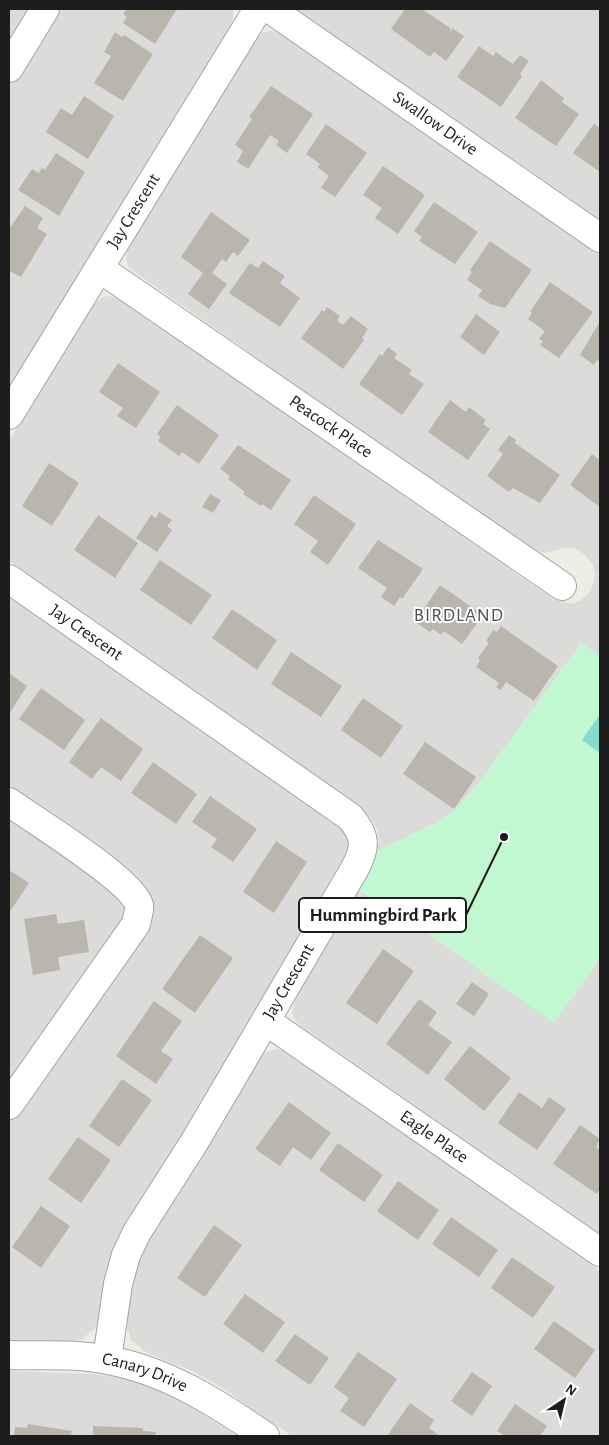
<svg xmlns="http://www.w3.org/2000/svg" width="609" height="1445" viewBox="0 0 609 1445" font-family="'Alegreya Sans',sans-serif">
	<rect width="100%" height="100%" fill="#eeede3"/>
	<path fill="#dbdbda" d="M9,9H234L232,23L9,387Z
		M296,9H600V220Z
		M271,31L280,32L296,42L600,254V656L581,643L478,784L453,812L436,823L377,851L379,841L377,830L373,821L360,806L9,561V441L91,306L103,297L110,296L118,298L553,599L571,604L580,601L588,594L593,585L595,574L592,563L584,554L573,548H563L545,553L526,547L129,268L126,260L129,245L253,42L264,32Z
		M9,595L339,825L348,836L349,843L344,857L190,1122L121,1231L108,1264L99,1318L95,1328L81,1340L72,1342L9,1341Z
		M358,890L398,912L554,1022L600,958V1234L298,1024L294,1018L292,1011L297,995Z
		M277,1049L286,1051L595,1266L600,1273V1436H292L218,1385L190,1370L147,1353L131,1340L126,1322L127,1312L133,1278L142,1254L158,1224L195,1167L255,1064L262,1055L269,1051Z
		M9,1371L94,1374L130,1379L162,1391L191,1406L237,1436H9Z"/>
	<path fill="#c1f8d2" d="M581,643L600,656V958L554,1023L398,912L358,890L377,851L437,823L453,812L478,784Z"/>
	<path fill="#83dcce" d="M600,714V753L582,740Z"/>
	<path fill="#bbb6ad" d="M127,9H177L155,44L123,23L127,17L123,14Z
		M405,9H422L450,28V32L452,28L464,36L446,61L434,52L430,57L391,29Z
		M115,32L122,37L124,35L153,54L123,101L94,83L111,56L104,52Z
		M479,46L493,56L496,52L513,64L520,55L529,61L520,74L522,76L501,107L457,77Z
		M541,80L564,98L562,102L579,114L556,146L515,118Z
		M271,86L313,114L287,153L276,145L279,141L270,135L248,169L237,162L243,151L235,145L252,119L249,117Z
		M84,96L114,116L88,159L46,132L61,108L72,115Z
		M326,124L367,153L335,197L321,188L329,176L317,167L320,164L306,154Z
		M594,124L600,128V172L573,153Z
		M56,153L85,172L59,216L18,190L32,169L39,173L42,168L45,170Z
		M383,166L425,195L398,234L375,218L382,208L363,195Z
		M434,202L478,232L455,264L419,241L422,237L414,231Z
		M25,206L43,218L37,228L47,234L21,277L9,271V229Z
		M211,212L250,240L238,256L233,252L226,262L222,259L212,273L227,284L209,309L188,294L203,273L181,257Z
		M490,241L532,270L505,308L490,304L478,296L482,290L467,280L472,272L470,270Z
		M263,261L285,276L280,283L300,298L280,327L229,293L250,263L258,268Z
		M550,282L593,312L559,358L540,345L543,341L539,339L545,331L528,319L532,313L530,312Z
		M327,307L340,316L337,321L343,325L351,316L368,329L362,338L364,340L343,369L301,338L322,310L324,312Z
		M476,314L500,332L484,355L460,337Z
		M600,321V362L597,360L594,365L580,355Z
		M388,347L397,354L394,358L412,370L409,374L424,384L402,415L359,384L380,354L382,356Z
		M118,363L160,392L136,428L117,416L123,408L99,392Z
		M450,400L466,412L469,407L486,420L483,424L490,429L468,460L428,432Z
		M177,405L219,435L199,464L182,452L179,456L158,441L161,437L157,434Z
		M509,435L516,440L515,443L560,475L540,503L513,488L509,492L487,476L503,454L498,450Z
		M238,445L291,480L271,510L262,504L261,506L243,494L245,492L228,479L230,476L220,469Z
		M592,454L600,460V507L570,485Z
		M49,463L79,483L52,526L22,506Z
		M210,494L221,500L213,513L202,507Z
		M314,495L356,524L328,565L310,552L318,541L294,524Z
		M159,512L172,520L167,526L172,530L157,552L136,538L151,515L156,518Z
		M98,515L138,543L115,578L74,550Z
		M378,540L423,569L402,599L400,597L394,606L381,597L387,588L358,568Z
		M160,560L212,595L191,625L140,590Z
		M440,585L483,615L462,644L444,631L441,635L433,629L430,632L415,622Z
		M232,609L277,640L257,670L212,638Z
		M501,626L558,666L534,701L506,682L501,690L496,687L499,683L476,667L480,660L478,658L489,643L486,641L493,630L497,632Z
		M291,652L342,686L321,717L271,684Z
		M9,673L27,686L9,714Z
		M41,688L85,720L64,750L19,719Z
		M363,698L403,726L381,758L341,730Z
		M101,718L143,749L121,781L101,767L92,779L69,762Z
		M425,742L476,777L454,809L403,774Z
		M153,762L197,794L176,824L131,793Z
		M210,796L257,829L233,862L211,847L217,839L192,822Z
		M276,841L307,862L274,913L243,892Z
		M9,870L29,883L9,913Z
		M56,914L58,924L84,920L89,952L58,957L60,970L33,975L24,919Z
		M200,935L233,958L195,1013L162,989Z
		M383,949L414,971L377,1024L346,1003Z
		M472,982L489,994L474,1016L456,1004Z
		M419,999L437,1012L428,1025L452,1042L428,1075L386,1044Z
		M154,1001L182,1021L161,1051L173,1059L156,1084L116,1056Z
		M470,1046L511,1078L484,1111L444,1079Z
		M122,1079L152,1100L119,1147L89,1126Z
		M519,1092L542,1108L549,1097L566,1109L537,1150L498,1123Z
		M289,1102L331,1133L311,1160L293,1147L280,1166L255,1149Z
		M580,1125L600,1139L596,1147L600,1150V1189L597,1194L553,1164Z
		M78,1137L111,1160L81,1203L48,1179Z
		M338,1143L383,1175L364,1202L319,1170Z
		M398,1181L439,1210L418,1240L377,1211Z
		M41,1206L70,1226L41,1268L12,1247Z
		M451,1217L498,1250L479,1277L432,1244Z
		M214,1225L242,1245L205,1297L177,1278Z
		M512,1257L555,1287L533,1318L491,1288Z
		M245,1294L285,1322L263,1353L223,1324Z
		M554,1321L595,1350L575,1378L534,1349Z
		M295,1334L329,1358L310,1385L275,1361Z
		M358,1352L397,1379L364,1427L340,1411L349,1398L334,1387Z
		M472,1372L492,1386L472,1416L451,1401Z
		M410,1403L434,1420L429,1428L440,1436H387Z
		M515,1404L547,1426L540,1436H505L497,1431Z
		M28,1424L72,1431L71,1436H14L15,1427L27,1428Z
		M93,1426L143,1428V1431L156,1432L155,1436H93Z"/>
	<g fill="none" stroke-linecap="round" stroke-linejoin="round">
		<g stroke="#a4a4a4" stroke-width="30">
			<g id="minor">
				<path id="s1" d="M270,9L600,238"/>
				<path d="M9,68L45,9"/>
				<path id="s2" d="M99,268L562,586"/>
				<path id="s3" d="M9,415L258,9"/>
				<path id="s4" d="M9,579L350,817C367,837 366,848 354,870L195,1141L137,1232L126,1255L118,1284L107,1359"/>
				<path d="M9,802C35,821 131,879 139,905C140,910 137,918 136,924L9,1105"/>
				<path id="s5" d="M266,1021L600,1252"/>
				<path id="s6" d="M9,1355C41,1356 76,1353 108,1360C167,1371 217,1403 265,1436"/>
			</g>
		</g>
		<use href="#minor" stroke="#fff" stroke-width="28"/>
	</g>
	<g text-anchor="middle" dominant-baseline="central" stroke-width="4" stroke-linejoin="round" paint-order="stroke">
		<g font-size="18" fill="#1d1d1d" stroke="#fff">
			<text stroke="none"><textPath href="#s1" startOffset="201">Swallow Drive</textPath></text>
			<text stroke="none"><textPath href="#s3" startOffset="239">Jay Crescent</textPath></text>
			<text stroke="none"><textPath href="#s2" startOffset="281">Peacock Place</textPath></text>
			<text stroke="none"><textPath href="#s4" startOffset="94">Jay Crescent</textPath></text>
			<text transform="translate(289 982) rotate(-60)">Jay Crescent</text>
			<text stroke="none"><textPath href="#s5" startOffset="204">Eagle Place</textPath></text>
			<text stroke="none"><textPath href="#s6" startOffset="138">Canary Drive</textPath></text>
		</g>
		<g font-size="19" letter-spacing="1" fill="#505050" stroke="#fff">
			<text x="459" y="615">BIRDLAND</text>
		</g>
	</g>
	<path fill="none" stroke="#1d1d1d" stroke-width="2" d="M504 837L466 915"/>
	<circle fill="#1d1d1d" stroke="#fff" stroke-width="2" cx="504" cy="837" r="5"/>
	<rect fill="#fff" stroke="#1d1d1d" stroke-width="2" x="299" y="898" width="167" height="34" rx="5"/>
	<g font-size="19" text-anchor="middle" font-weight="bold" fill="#1d1d1d">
		<text x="383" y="921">Hummingbird Park</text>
	</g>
	<rect width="609" height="1445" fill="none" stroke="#1d1d1d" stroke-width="20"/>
	<g transform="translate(564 1400) rotate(35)" stroke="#ffffff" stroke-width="4" paint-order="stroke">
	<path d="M0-4L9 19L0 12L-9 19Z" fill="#1d1d1d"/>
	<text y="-8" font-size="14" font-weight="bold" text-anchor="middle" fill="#1d1d1d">N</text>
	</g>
</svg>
